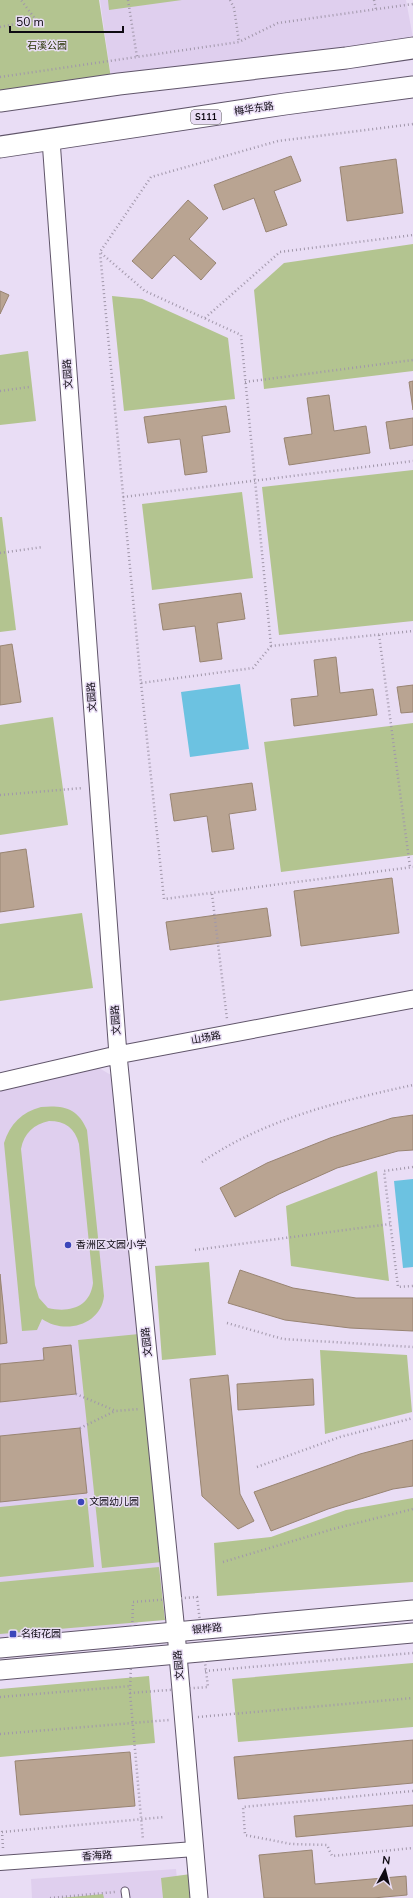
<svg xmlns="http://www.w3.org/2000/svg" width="413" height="1898" viewBox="0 0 413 1898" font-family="'Nunito Sans','Noto Sans SC',sans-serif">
	<rect width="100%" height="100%" fill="#e9ddf5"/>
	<path fill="#dfcfee" d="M100,0H406L413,38L112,84Z
		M89,1062L121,1081L171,1583L127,1636L0,1648V1082Z
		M176,1869L179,1898H32L31,1879Z"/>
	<path fill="#b3c490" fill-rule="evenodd" d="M0,0H99L112,85L0,101Z
		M108,0H182L109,10Z
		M413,244V371L264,389L254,290L284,263Z
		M112,296L142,299L228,338L235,399L124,411Z
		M28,351L36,421L0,425V355Z
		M413,470V621L279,635L262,487Z
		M242,492L253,578L152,590L142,504Z
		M0,517H2L16,630L0,632Z
		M53,717L68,825L0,835V725Z
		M413,723V855L281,872L264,742Z
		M82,913L93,988L0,1001V924Z
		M41,1107C63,1105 78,1108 87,1130L104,1296C101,1325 65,1335 42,1319L37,1330L22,1331L4,1143C10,1124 22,1112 41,1107ZM49,1121C65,1121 75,1128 79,1144L93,1283C90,1307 70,1313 48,1308L39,1298L35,1285L21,1149C24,1133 34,1124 49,1121Z
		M377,1171L389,1281L291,1266L286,1206Z
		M209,1262L216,1355L162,1360L155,1266Z
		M139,1334L162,1562L102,1568L78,1340Z
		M320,1350L407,1355L412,1412L325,1434Z
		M87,1498L94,1567L0,1577V1507Z
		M413,1498V1582L217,1596L214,1543L271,1537L346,1510Z
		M159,1567L165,1620L0,1634V1582Z
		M413,1663V1727L238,1742L232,1679Z
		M149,1676L155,1743L0,1757V1689Z
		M191,1874L193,1898H163L161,1878Z
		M103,1894L104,1898H60Z"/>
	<path fill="#6cc2e1" d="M240,684L249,749L190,757L181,692Z
		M413,1179V1267L403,1268L394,1181Z"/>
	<path fill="#b9a492" stroke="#988472" d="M291,156L301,181L274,191L287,225L266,232L254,198L223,210L214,185Z
		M396,159L403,213L347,221L340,167Z
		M188,200L208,218L189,239L216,263L201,280L174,255L152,279L132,261Z
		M0,291L9,295L0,314Z
		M413,381V410L409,382Z
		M329,395L334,431L366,426L370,453L289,465L284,438L312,434L307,398Z
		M226,406L230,432L202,436L207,472L185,475L180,439L148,443L144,417Z
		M413,418V445L390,449L386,422Z
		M241,593L245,619L217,623L222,659L200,662L195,626L163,630L159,604Z
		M12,644L21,702L0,705V646Z
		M336,657L340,693L373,689L377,715L294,726L291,699L318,696L314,660Z
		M413,685V712L401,713L397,687Z
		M252,783L256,810L229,814L234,849L212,852L207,816L174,821L170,794Z
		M26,849L34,907L0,912V853Z
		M392,878L399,933L301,946L294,891Z
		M267,908L271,936L170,950L166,922Z
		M413,1115V1150L398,1151L337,1168L279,1194L235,1217L220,1188L267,1163L330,1138L392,1118Z
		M240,1270L293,1288L356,1298H413V1331L350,1328L285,1320L228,1303Z
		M0,1274L7,1343L0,1344Z
		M71,1345L76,1394L0,1402V1364L44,1360L43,1348Z
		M228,1375L240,1494L254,1521L238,1529L202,1496L190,1379Z
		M313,1379L314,1405L238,1410L237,1384Z
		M80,1428L87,1493L0,1502V1436Z
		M413,1440V1486L393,1489L328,1509L271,1531L254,1492L360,1454Z
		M413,1740V1783L238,1799L234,1757Z
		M130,1752L135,1806L20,1815L15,1761Z
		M413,1805V1826L296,1837L294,1816Z
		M312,1850L315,1884L406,1876L407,1895L373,1898H264L259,1855Z"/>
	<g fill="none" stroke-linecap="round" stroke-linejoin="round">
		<g stroke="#60556a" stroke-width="9">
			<path id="service" d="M125,1891L126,1898"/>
		</g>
		<g stroke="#60556a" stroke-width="16">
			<path id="minor" d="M0,1863L195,1849"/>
		</g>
		<g stroke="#60556a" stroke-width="19">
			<path id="tertiary" d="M51,140L118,1055L176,1632L199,1898
				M0,1082L112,1056L413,999"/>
		</g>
		<g stroke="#60556a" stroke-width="21">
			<path id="secondary" d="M0,1648L413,1610
				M0,1670L413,1633"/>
		</g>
		<g stroke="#60556a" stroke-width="23">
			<path id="primary" d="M0,101L119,84L346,58L413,48
				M0,147L285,104L413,87"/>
		</g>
		<path stroke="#a197aa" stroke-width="2.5" stroke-dasharray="1 3" stroke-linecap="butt" d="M128,0L137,57
			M230,0L234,8L239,42
			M374,0L376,9
			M0,27L36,20L21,0
			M0,77L239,42L278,23L413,4
			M101,253L145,291L241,335L271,646L413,631
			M205,318L280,252L413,235
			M245,382L413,360
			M0,391L29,387
			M123,497L413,461
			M0,553L43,547
			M379,635L410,867
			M271,646L253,668L141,683L100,252L151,177L278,141L413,124
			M141,683L164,899L413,867
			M0,795L83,788
			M212,894L227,1019
			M202,1162C265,1119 340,1101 413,1085
			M413,1167L384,1171L398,1287L413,1286
			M195,1250L390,1224
			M227,1323L283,1339L413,1347
			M76,1394L116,1411L139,1409
			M80,1428L115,1411
			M257,1467L340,1437L413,1418
			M223,1562L333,1529L413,1509
			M197,1597L208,1687L130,1693L133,1602Z
			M205,1671L413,1653
			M130,1693L143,1840
			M0,1697L131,1686
			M198,1717L413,1698
			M0,1734L169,1720
			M413,1791L243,1807L245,1835L291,1844L327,1845L332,1856L413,1848
			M3,1848L2,1832L165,1817
			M50,1898L115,1892"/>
		<use href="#service" stroke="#fff" stroke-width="7"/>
		<use href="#minor" stroke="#fff" stroke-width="14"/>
		<use href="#tertiary" stroke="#fff" stroke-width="17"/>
		<use href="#secondary" stroke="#fff" stroke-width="19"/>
		<use href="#primary" stroke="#fff" stroke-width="21"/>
	</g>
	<g fill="#3c46ba" stroke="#e9ddf5" stroke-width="1.5">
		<circle cx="68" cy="1245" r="4"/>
		<circle cx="81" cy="1502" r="4"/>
		<rect x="9" y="1630" width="8" height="8" rx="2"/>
	</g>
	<g text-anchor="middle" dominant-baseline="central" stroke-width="3" stroke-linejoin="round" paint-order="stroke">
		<rect fill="#e9ddf5" stroke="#504956" stroke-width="1" x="191" y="110" width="30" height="14" rx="3"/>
		<g font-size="9" font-weight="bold" fill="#0e0a12">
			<text x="206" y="117">S111</text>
		</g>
		<g font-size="10" fill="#263200" stroke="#e9ddf5">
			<text x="47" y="46">石溪公园</text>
		</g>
		<g font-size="10" fill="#0e0a12" stroke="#e9ddf5">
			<text transform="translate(254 109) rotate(-9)">梅华东路</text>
			<text transform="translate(68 374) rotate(-94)">文园路</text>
			<text transform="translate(92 697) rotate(-94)">文园路</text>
			<text transform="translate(116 1020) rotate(-94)">文园路</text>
			<text transform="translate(206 1038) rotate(-11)">山场路</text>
			<text transform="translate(147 1342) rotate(-96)">文园路</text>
			<text transform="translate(207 1629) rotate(-5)">银桦路</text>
			<text transform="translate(179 1665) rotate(-95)">文园路</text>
			<text transform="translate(97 1856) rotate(-4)">香海路</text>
		</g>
		<g font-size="10" fill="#0e0a12" stroke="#e9ddf5" text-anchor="start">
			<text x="76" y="1245">香洲区文园小学</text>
			<text x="89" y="1502">文园幼儿园</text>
			<text x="21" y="1634">名街花园</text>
		</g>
	</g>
	<g transform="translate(385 1870) rotate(7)" stroke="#e9ddf5" stroke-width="3" paint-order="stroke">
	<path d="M0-3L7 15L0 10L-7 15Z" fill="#0e0a12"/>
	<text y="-6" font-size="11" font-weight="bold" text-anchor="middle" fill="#0e0a12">N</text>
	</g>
	<path d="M10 26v6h113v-6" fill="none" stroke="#0e0a12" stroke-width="2"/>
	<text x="16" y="26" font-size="12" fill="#0e0a12" stroke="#e9ddf5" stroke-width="3" paint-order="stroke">50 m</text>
</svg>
